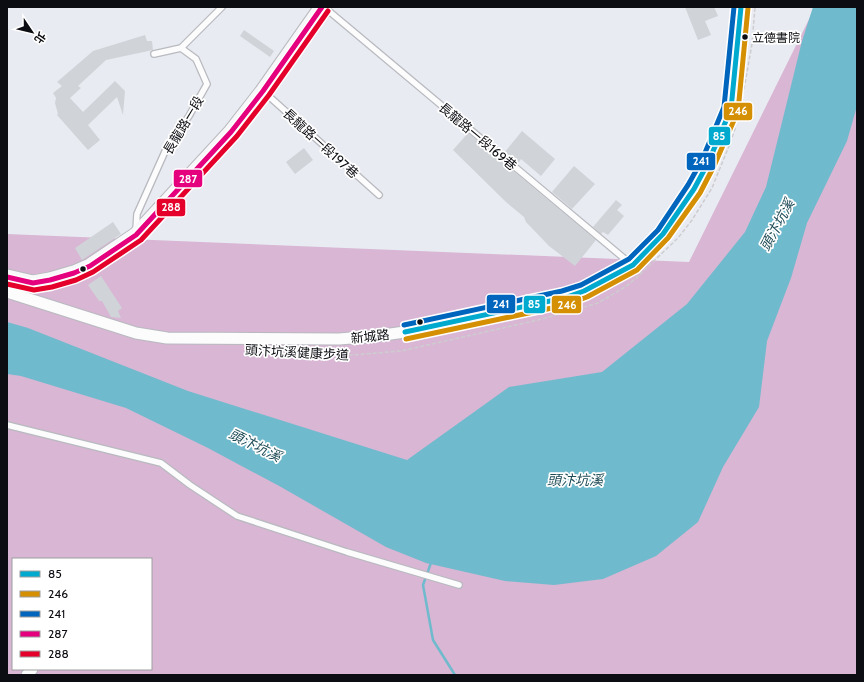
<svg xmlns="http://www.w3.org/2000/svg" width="864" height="682" viewBox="0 0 864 682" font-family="Cabin,'Noto Sans TC',sans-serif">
	<rect width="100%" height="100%" fill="#e9ebf2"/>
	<path fill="#d8b6d4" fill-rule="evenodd" d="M815,7H857V675H7V234L689,262ZM13,559H151V669H13Z"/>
	<path fill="#70bacd" d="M813,7H857V106L847,141L807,223L791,278L767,341L759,407L723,467L698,522L656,556L603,579L554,585L505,581L426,563L386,547L281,487L208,448L126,408L21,376L7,374V322L28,328L188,391L407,460L509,387L602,372L687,304L745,232L766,187L802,41Z"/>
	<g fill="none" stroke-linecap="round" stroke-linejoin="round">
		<path stroke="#70bacd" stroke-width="2.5" d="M432,560L423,585L433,640L455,675"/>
	</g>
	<path fill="#d0d3d8" d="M685,7H714L718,16L705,21L711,35L698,40Z
		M244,30L274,51L270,57L240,36Z
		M145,35L147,41H152L153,50L106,60L78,86L81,88L70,98L83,112L115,81L125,91L123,115L117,97L88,125L100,140L88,150L57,115L58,114L55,103L56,98L53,93L62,86L57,82L93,51Z
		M522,131L555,159L541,176L521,159L518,164L504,153Z
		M468,133L596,240L575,266L549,246L526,222L524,217L506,202L453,150Z
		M304,148L313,160L295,174L286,162Z
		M574,166L595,184L572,209L552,192Z
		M616,200L622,205L617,210L624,216L608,235L603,232L601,234L593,227Z
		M113,222L121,234L82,260L75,248Z
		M101,276L122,308L118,311L121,318L111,317L102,301H99L88,285Z"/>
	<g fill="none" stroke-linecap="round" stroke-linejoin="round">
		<g stroke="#b8babf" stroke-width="8">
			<path id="service" d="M324,7L632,265
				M181,48L222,7
				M263,91L379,195
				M136,230L137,214L167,147L189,116L207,84L196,59L181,48L154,54
				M7,425L161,463L190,485L237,516L347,552L459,585"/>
		</g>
		<g stroke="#b8babf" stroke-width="13">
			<path id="minor" d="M7,292L136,333L167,338L339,339L376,336L405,332L564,298L584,291L633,265L663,234L694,189L708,163L731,109L741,7
				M27,675L32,669"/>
		</g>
		<g stroke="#b8babf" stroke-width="17">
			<path id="secondary" d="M7,277L33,283L50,280L74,273L90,266L136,235L231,132L263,91L322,7"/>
		</g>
		<path stroke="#cdcdcf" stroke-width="1.5" stroke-dasharray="4 2" stroke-linecap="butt" d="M744,89L752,44L755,7
			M247,349L311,351L351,355L401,351L538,320L598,303L625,287L636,278L678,238L692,220L712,188L729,146L736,126"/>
		<use href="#service" stroke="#fcfcfd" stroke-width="5.5"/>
		<use href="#minor" stroke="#fcfcfd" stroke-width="11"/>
		<use href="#secondary" stroke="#f8f8fa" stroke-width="15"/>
		<g stroke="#fff" stroke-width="8">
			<path id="bus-1" d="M405,332L564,298L584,291L633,265L663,234L694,189L708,163L731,109L741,7"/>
		</g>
		<g stroke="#fff" stroke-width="8">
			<path id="bus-2" d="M406,339L566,305L587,297L637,270L668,238L700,193L714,166L738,111L748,8"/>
		</g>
		<g stroke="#fff" stroke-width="8">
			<path id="bus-3" d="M404,325L562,291L581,285L629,259L658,230L688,185L702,160L724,107L734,7"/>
		</g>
		<g stroke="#fff" stroke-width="8">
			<path id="bus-4" d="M7,277L33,283L50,280L74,273L90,266L136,235L231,132L263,91L322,7"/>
		</g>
		<g stroke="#fff" stroke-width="8">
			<path id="bus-5" d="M7,284L34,290L52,287L76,280L93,272L141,240L237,136L269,95L328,11"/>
		</g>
		<use href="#bus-1" stroke="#00a9ce" stroke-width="5"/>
		<use href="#bus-2" stroke="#d48f03" stroke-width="5"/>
		<use href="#bus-3" stroke="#0065bd" stroke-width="5"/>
		<use href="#bus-4" stroke="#e5007d" stroke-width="5"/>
		<use href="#bus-5" stroke="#e4002b" stroke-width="5"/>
	</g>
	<g fill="#0c0d12" stroke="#fff" stroke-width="1.5">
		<circle cx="745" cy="37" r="3.5"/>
		<circle cx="83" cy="269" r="3.5"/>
		<circle cx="420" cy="322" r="3.5"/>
	</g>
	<g text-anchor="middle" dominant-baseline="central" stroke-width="3.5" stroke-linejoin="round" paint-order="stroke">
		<g font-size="12" fill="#0c0d12" stroke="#fff" text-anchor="start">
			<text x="752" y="37">立德書院</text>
		</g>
		<g font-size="13" fill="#0c0d12" stroke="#fff">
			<text transform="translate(183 125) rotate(-59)">長龍路一段</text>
			<text transform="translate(478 136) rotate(40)">長龍路一段169巷</text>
			<text transform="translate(321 143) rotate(42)">長龍路一段197巷</text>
			<text transform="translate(370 336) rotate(-6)">新城路</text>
			<text transform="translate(297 352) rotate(3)">頭汴坑溪健康步道</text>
		</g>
		<g font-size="14" font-style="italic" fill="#1e4b56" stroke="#fff">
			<text transform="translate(777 225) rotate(-62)">頭汴坑溪</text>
			<text transform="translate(255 445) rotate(26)">頭汴坑溪</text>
			<text x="575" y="480">頭汴坑溪</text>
		</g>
	</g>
	<g stroke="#fff" stroke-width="1.5">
		<rect x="723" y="102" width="30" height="19" rx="4" fill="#d48f03"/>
		<rect x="708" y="126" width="23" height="20" rx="4" fill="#00a9ce"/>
		<rect x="686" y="152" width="30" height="19" rx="4" fill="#0065bd"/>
		<rect x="173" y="169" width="30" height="19" rx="4" fill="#e5007d"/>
		<rect x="156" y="198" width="30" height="19" rx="4" fill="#e4002b"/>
		<rect x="486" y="294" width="30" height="20" rx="4" fill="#0065bd"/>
		<rect x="523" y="295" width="23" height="19" rx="4" fill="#00a9ce"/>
		<rect x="551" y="295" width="31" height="19" rx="4" fill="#d48f03"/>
	</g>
	<g font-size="11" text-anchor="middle" font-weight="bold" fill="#fff">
		<text x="738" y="115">246</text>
		<text x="719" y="140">85</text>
		<text x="701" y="165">241</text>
		<text x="188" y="183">287</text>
		<text x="171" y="211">288</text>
		<text x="501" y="308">241</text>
		<text x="534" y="308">85</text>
		<text x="567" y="309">246</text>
	</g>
	<rect width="864" height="682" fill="none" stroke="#0c0d12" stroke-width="16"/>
	<rect x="12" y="558" width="140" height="112" fill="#ffffff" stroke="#9e9ea0"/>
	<rect x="20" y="571" width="20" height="6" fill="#00a9ce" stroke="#9e9ea0"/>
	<text x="48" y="578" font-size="12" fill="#0c0d12">85</text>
	<rect x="20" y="591" width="20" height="6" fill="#d48f03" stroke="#9e9ea0"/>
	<text x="48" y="598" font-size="12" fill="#0c0d12">246</text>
	<rect x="20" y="611" width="20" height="6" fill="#0065bd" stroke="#9e9ea0"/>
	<text x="48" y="618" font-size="12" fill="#0c0d12">241</text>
	<rect x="20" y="631" width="20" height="6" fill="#e5007d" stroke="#9e9ea0"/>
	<text x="48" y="638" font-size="12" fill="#0c0d12">287</text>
	<rect x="20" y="651" width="20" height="6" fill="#e4002b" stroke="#9e9ea0"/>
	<text x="48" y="658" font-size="12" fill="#0c0d12">288</text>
	<g transform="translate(32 32) rotate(125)" stroke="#ffffff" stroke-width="3" paint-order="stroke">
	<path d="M0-3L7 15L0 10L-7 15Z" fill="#0c0d12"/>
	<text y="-6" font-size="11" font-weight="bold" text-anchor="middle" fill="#0c0d12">北</text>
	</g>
</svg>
